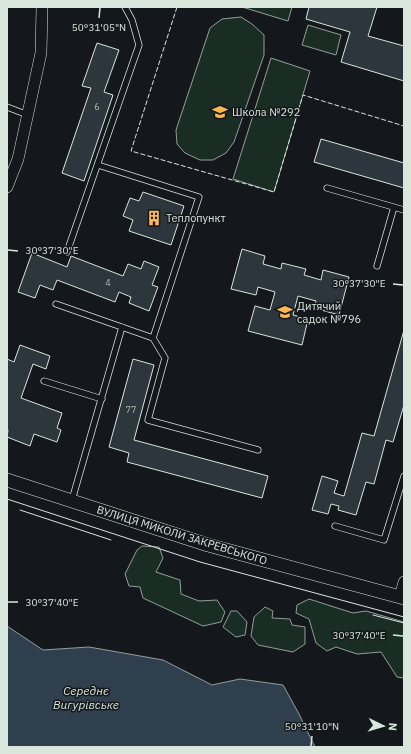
<svg xmlns="http://www.w3.org/2000/svg" width="411" height="754" viewBox="0 0 411 754" font-family="'IBM Plex Sans',sans-serif">
	<rect width="100%" height="100%" fill="#14181c"/>
	<path fill="#1a2d24" stroke="#939e99" d="M242,7H292L288,21Z
		M241,17L252,24L264,35V55L234,142L226,153L213,160H200L185,153L177,144L176,130L210,28L222,19Z
		M308,25L341,35L336,55L302,45Z
		M271,58L310,71L274,192L233,179Z
		M142,546L159,547L163,558L156,572L180,580L181,594L199,601L217,600L225,612L221,622L203,626L143,598L140,587L129,586L125,574L137,550Z
		M309,599L353,613L366,611L404,622V678L397,677L381,652L357,654L336,647L327,651L316,643L309,619L296,613L297,605Z
		M265,607L273,611L272,618L290,619L292,625L305,627V644L293,652L258,645L251,636L254,617Z
		M231,611H237L247,622L245,635L236,637L223,627Z"/>
	<path fill="#2f3f4d" stroke="#939e99" d="M7,626L43,650L89,647L163,660L212,685L240,679L283,685L299,714L315,747H7Z"/>
	<path fill="#2c363c" stroke="#d8e6dc" d="M309,7H377L368,36L404,46V81L341,62L350,32L306,19Z
		M97,43L119,50L104,92L113,95L84,181L62,173L91,88L82,86Z
		M321,139L404,163V188L314,162Z
		M143,192L184,206L171,245L129,231L133,220L123,216L130,198L139,201Z
		M242,249L265,256L263,264L281,269L282,263L306,269L304,275L321,280L323,270L349,277L339,315L314,308L316,301L298,296L293,315L308,319L302,345L248,331L255,306L270,310L275,292L258,287L256,295L231,289Z
		M32,253L67,267L71,256L123,276L128,264L141,269L144,261L159,267L152,285L158,287L149,311L129,303L131,297L119,292L115,302L57,280L53,290L40,285L35,298L18,292Z
		M404,330V405L393,442L386,440L374,484L366,482L356,515L338,510L339,506L331,504L328,514L312,510L322,476L338,481L334,493L344,496L362,433L374,436Z
		M20,345L50,356L46,369L33,364L21,398L62,413L57,428L61,430L57,442L34,434L30,446L7,437L8,430H7V359L14,362Z
		M133,359L154,365L134,440L268,476L262,498L127,462L129,453L109,447Z"/>
	<g fill="none" stroke-linecap="round" stroke-linejoin="round">
		<g stroke="#d8e6dc" stroke-width="7">
			<path id="service" d="M7,107L28,115
				M98,165L199,197L153,338
				M327,188L404,210
				M67,252L139,45L132,20L125,7
				M377,266L394,207
				M56,304L153,338L165,358L148,420L258,450
				M44,381L102,399
				M72,500L122,327
				M335,526L384,540L404,476"/>
		</g>
		<g stroke="#d8e6dc" stroke-width="12">
			<path id="minor" d="M7,187L18,159L41,53L42,7
				M400,597L404,582"/>
		</g>
		<g stroke="#d8e6dc" stroke-width="14">
			<path id="tertiary" d="M7,480L208,545L404,598"/>
		</g>
		<use href="#service" stroke="#14181c" stroke-width="5.5"/>
		<use href="#minor" stroke="#14181c" stroke-width="11"/>
		<use href="#tertiary" stroke="#14181c" stroke-width="13"/>
		<path stroke="#d8e6dc" stroke-width="1" d="M7,499L200,562L404,617
			M20,510L111,540
			M373,615L404,623"/>
		<path stroke="#d8e6dc" stroke-width="1" stroke-dasharray="5 2" stroke-linecap="butt" d="M177,7L131,151L274,192L303,95L404,126"/>
	</g>
	<path fill="none" stroke="#d8e6dc" stroke-width="1.5" d="M99,18L100,8M8,250L18,251M393,284L403,285M8,602H18M393,635L403,636M311,746L312,736"/>
	<defs>
		<g id="school-bare" transform="scale(1.2)"><path d="M0-5L7-2L0 1L-7-2ZM-4 1L0 2.5L4 1V4Q0 6-4 4Z" fill="#ffb74d" stroke="#14181c" stroke-width="2.5" paint-order="stroke"/></g>
		<g id="building-bare" transform="scale(1.2)"><path d="M-4-6H4V6H1V3H-1V6H-4ZM-2.5-4.3h1.7v1.8h-1.7ZM.8-4.3h1.7v1.8H.8ZM-2.5-1h1.7V.8h-1.7ZM.8-1h1.7V.8H.8Z" fill="#ffb74d" stroke="#14181c" stroke-width="2.5" paint-order="stroke"/></g>
	</defs>
	<g fill-rule="evenodd">
		<use href="#school-bare" x="220" y="112"/>
		<use href="#building-bare" x="154" y="218"/>
		<use href="#school-bare" x="285" y="312"/>
	</g>
	<g text-anchor="middle" dominant-baseline="central" stroke-width="3" stroke-linejoin="round" paint-order="stroke">
		<g font-size="9" fill="#adbab4">
			<text x="97" y="106">6</text>
			<text x="108" y="282">4</text>
			<text x="131" y="409">77</text>
		</g>
		<g font-size="11" fill="#d8e6dc" stroke="#14181c" text-anchor="start">
			<text x="232" y="112">Школа №292</text>
			<text x="166" y="218">Теплопункт</text>
			<text x="297" y="306">Дитячий<tspan x="297" dy="13">садок №796</tspan></text>
		</g>
		<g font-size="11" fill="#d8e6dc" stroke="#14181c">
			<text transform="translate(182 535) rotate(17)">ВУЛИЦЯ МИКОЛИ ЗАКРЕВСЬКОГО</text>
		</g>
		<g font-size="12" font-style="italic" fill="#d8e6dc" stroke="#14181c">
			<text x="86" y="690">Середнє<tspan x="86" dy="14">Вигурівське</tspan></text>
		</g>
	</g>
	<g font-size="10" text-anchor="middle" fill="#d8e6dc" stroke="#14181c" stroke-width="3" stroke-linejoin="round" paint-order="stroke">
		<text x="99" y="31">50°31'05"N</text>
		<text x="52" y="254">30°37'30"E</text>
		<text x="359" y="287">30°37'30"E</text>
		<text x="52" y="606">30°37'40"E</text>
		<text x="359" y="639">30°37'40"E</text>
		<text x="312" y="730">50°31'10"N</text>
	</g>
	<rect width="411" height="754" fill="none" stroke="#d8e6dc" stroke-width="16"/>
	<g transform="translate(383 726) rotate(95)" stroke="#14181c" stroke-width="3" paint-order="stroke">
	<path d="M0-3L7 15L0 10L-7 15Z" fill="#d8e6dc"/>
	<text y="-6" font-size="11" font-weight="bold" text-anchor="middle" fill="#d8e6dc">N</text>
	</g>
</svg>
